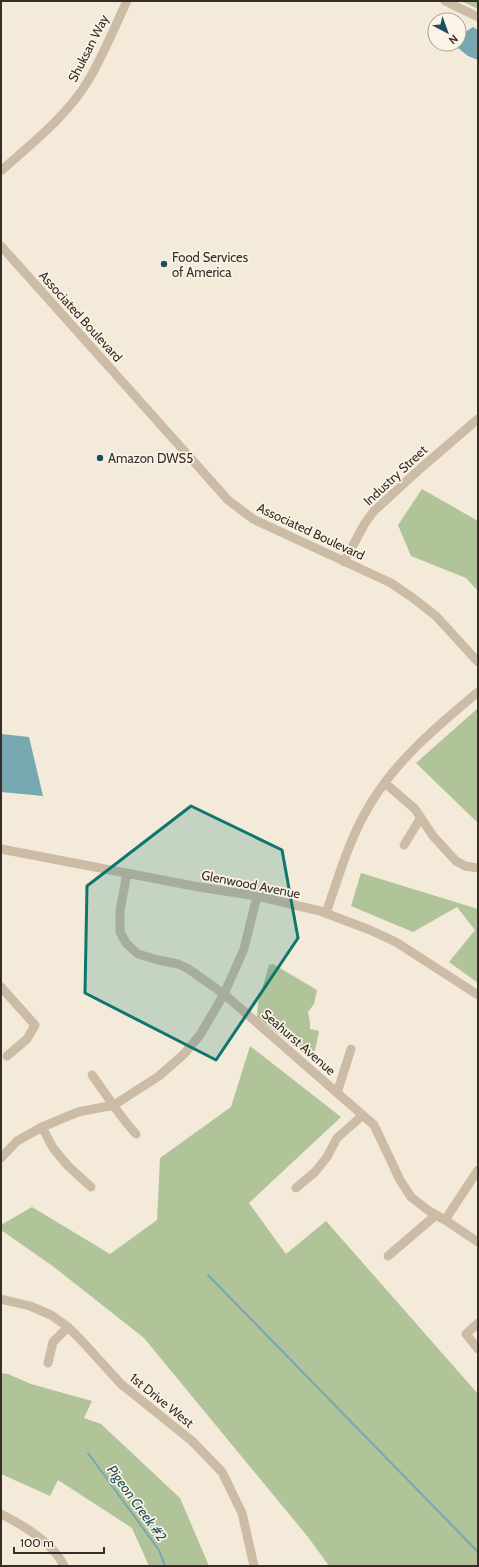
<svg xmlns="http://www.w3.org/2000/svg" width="479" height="1567" viewBox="0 0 479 1567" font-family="Cabin,sans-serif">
	<rect width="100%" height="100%" fill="#f3ead9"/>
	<path fill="#b0c399" d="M461,1H478V9Z
		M422,489L478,521V591L466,578L411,556L398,525Z
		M478,708V823L416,763Z
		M361,873L478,909V983L449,962L475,930L457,907L413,932L351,906Z
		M273,964L317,990L314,1004L308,1012L310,1023V1029L319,1031L315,1051L312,1060L257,1017L258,1003L269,965Z
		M250,1046L341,1117L249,1203L286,1254L326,1221L478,1394V1566H329L308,1537L144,1338L54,1267L1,1230V1225L32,1207L110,1254L157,1220L160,1158L231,1107Z
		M1,1373L8,1374L31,1384L92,1401L84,1418L101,1424L180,1498L209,1566H149L132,1528L58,1480L50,1496L1,1474Z"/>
	<path fill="#77a8b2" d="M473,27L478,30V60L468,56L458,48L461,35Z
		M1,734L29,737L43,796L1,792Z"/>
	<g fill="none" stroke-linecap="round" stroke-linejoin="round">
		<path stroke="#77a8b2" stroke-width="2" d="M208,1275L478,1552
			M88,1453L159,1550L165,1566"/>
		<path stroke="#ccbba5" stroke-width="9" d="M445,1L478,17
			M1,171C32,143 66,117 88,81C103,56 114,28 127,1
			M1,246L228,500L253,519L391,583L413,598L436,616L478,662
			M344,562L365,523L374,511L421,468L478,419
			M385,783L415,809L433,836L456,861L465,866L478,868
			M404,845L420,819
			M1,849L199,887L257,896L320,911L370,930L396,942L478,995
			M127,873L120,911V932L126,943L138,954L158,960L178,964L187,968L224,994L374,1125L400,1180L411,1197L429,1211L445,1220L478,1242
			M326,913C339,876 350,836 371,803C398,758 439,725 478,692
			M1,987L35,1025L27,1039L7,1056
			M92,1075C106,1094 120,1117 136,1134
			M337,1093L351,1049
			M42,1127L53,1148L68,1166L91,1187
			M1,1158L17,1141L42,1127L78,1112L114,1105L159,1076L184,1054L200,1035L224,994L244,949L257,896
			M296,1188L315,1172L327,1157L337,1138L363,1115
			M445,1220L478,1170
			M388,1256L436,1215
			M1,1299L30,1306L51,1315L68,1327L81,1340L121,1384L192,1441L222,1472L242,1513L254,1566
			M478,1323L466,1334L478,1349
			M48,1363L53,1342L68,1327
			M1,1514C23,1525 53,1543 64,1566"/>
	</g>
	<path fill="#0f766e" fill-opacity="0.2" stroke="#0f766e" stroke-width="3" stroke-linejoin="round" d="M191,806L282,850L298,938L216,1060L85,993L87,886Z"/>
	<g fill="#1a4f5b" stroke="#faf3e6" stroke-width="1.5">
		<circle cx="164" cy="264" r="4"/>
		<circle cx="100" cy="458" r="4"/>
	</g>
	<g text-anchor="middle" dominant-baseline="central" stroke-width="3.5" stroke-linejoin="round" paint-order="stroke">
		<g font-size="13" fill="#372d27" stroke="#faf3e6">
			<text transform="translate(88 48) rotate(-63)">Shuksan Way</text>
			<text transform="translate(81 316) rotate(48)">Associated Boulevard</text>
			<text transform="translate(395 475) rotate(-43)">Industry Street</text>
			<text transform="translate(311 531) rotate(25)">Associated Boulevard</text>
			<text transform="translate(251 884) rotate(11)">Glenwood Avenue</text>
			<text transform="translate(299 1042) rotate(41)">Seahurst Avenue</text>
			<text transform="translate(162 1400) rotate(39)">1st Drive West</text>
		</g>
		<g font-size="13" fill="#372d27" stroke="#faf3e6" text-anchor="start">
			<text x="172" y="257">Food Services<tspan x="172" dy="15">of America</tspan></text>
			<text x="108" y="458">Amazon DWS5</text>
		</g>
		<g font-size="14" font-style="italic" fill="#1a4f5b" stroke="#faf3e6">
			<text transform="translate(137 1503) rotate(54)">Pigeon Creek #2</text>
		</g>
	</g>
	<rect width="479" height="1567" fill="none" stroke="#372d27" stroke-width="4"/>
	<g transform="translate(447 32) rotate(139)"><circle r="19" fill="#faf3e6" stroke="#aca49a"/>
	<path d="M0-3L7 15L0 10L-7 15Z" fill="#1a4f5b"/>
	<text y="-6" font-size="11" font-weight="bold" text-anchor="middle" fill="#372d27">N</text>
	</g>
	<path d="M14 1547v6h90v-6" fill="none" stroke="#372d27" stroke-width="2"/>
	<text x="20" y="1547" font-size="12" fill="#372d27" stroke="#faf3e6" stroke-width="3" paint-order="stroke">100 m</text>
</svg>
